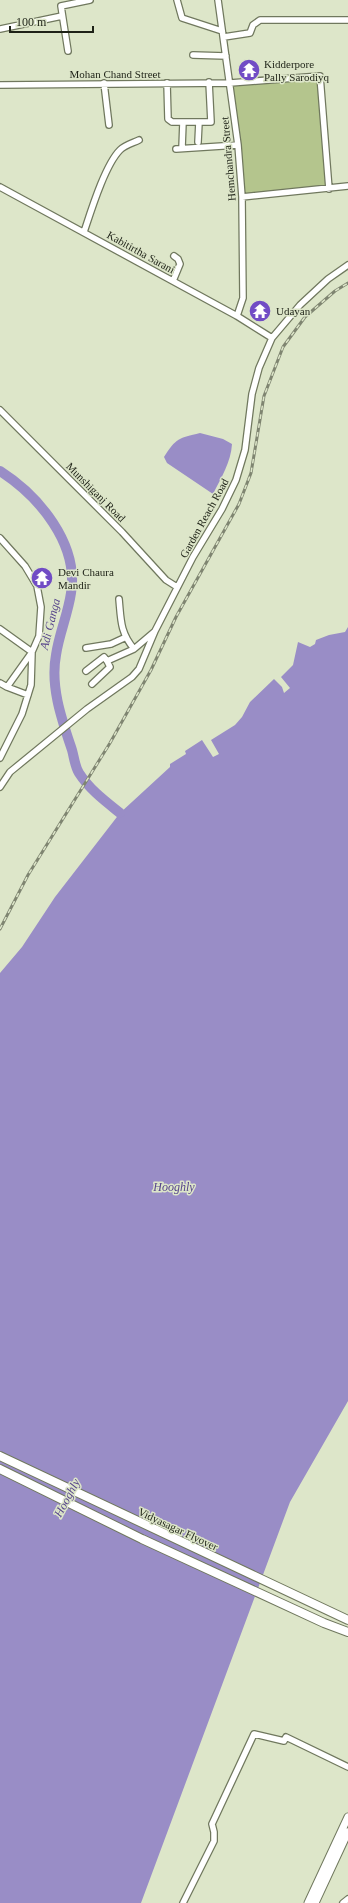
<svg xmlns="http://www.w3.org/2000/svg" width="348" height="1903" viewBox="0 0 348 1903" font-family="Georgia,serif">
	<rect width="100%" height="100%" fill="#dde6c9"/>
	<path fill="#b4c58d" d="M318,80L327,187L244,194L232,86Z"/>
	<path fill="#998dc6" d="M200,433L223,439L232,444C231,462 221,478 213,494L167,463L164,457C176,438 179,438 200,433Z
		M348,627V1401L290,1502L141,1903H0V973L22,947L55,897L120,813L170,767V764L186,754L185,751L202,740L213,757L219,754L211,740L235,725L242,717L250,702L274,679L282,687L284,693L290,688L281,677L293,665L298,642L310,647L315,644L316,640L329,635L345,632Z"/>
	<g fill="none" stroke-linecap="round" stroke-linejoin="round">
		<path stroke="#998dc6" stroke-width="10" d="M0,471C39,496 79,544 71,593C68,614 59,634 56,655C50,687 62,720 72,750C74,757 75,767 79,773C90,790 105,801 120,813"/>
		<g stroke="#70785e" stroke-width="8">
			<path id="minor" d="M177,0L182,18L222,31
				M218,0L238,145L242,197L243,298L237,316
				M0,29L62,16
				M224,37L250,33L253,25L260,20H348
				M68,51L61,6L90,0
				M193,55L226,56
				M104,83L109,125
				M167,83L168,119L172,122H211L209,82
				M0,85L230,83L320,76L329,189
				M198,142L199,122
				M182,148L183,122
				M176,149L238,145
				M0,187L237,316L272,338
				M242,197L348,186
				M84,232C91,211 105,165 120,150C125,145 133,143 139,140
				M173,281L180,264L178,259L174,256
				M0,410L122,532L166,580L177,587
				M0,538L25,566L37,586L41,607L39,636L32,652L31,685L22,714L0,758
				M119,599C121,620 120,632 134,649
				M0,629L32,652L7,687L28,695
				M86,648L111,644L124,638
				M86,671L104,657L107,661
				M0,683L7,687
				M92,684L110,667L107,661L134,649L154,632
				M0,787L10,772L87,709L132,677L139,669L155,631L193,557L222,509L236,480L245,450L252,394L259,368L272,338L300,305L328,279L348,265
				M183,1903L214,1841V1832L212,1824L254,1734L284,1741L286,1737L348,1767
				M343,1903L348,1899"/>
		</g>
		<g stroke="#70785e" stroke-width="9">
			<path id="major" d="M308,1903L348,1817
				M315,1903L348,1832"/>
		</g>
		<g stroke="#70785e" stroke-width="10">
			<path id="highway" d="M0,1456L348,1620
				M0,1469L142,1539L324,1623L348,1632"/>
		</g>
		<use href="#minor" stroke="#fff" stroke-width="5.5"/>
		<use href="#major" stroke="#fff" stroke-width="7"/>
		<use href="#highway" stroke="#fff" stroke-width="8"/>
		<g stroke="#7f8571" stroke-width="3">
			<path id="rail" d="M0,929L28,875L110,743L151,670L176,617L239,504L251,473L264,396L283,347L305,317L335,291L348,283"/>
		</g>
		<use href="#rail" stroke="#dde6c9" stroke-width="1.5" stroke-dasharray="4.5" stroke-linecap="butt"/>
	</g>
	<defs>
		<g id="temple-disc" transform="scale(1.15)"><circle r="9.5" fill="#714cc5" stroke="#dde6c9"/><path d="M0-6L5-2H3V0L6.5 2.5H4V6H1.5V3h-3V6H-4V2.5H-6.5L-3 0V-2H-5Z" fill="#fff"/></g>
	</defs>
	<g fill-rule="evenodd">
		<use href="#temple-disc" x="249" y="70"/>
		<use href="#temple-disc" x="260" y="311"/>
		<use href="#temple-disc" x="42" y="578"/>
	</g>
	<g text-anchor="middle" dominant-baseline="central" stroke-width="3" stroke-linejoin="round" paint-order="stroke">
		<g font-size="11" fill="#1e2217" stroke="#dde6c9" text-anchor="start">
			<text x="264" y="64">Kidderpore<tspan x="264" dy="13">Pally Sarodiyq</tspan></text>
			<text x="276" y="311">Udayan</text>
			<text x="58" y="572">Devi Chaura<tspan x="58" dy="13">Mandir</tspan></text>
		</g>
		<g font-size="11" fill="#1e2217" stroke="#dde6c9">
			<text x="115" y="74">Mohan Chand Street</text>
			<text transform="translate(228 159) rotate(-95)">Hemchandra Street</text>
			<text transform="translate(141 252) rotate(29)">Kabitirtha Sarani</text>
			<text transform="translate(96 492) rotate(45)">Munshiganj Road</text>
			<text transform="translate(204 518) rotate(-61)">Garden Reach Road</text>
			<text transform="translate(178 1529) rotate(25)">Vidyasagar Flyover</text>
		</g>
		<g font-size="12" font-style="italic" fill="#56448b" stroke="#dde6c9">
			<text transform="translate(50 624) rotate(-76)">Adi Ganga</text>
			<text x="174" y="1187">Hooghly</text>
			<text transform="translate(67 1498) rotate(-62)">Hooghly</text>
		</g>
	</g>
	<path d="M10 26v6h83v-6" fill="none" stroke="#1e2217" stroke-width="2"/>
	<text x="16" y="26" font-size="12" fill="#1e2217" stroke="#dde6c9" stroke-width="3" paint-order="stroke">100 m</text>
</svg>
